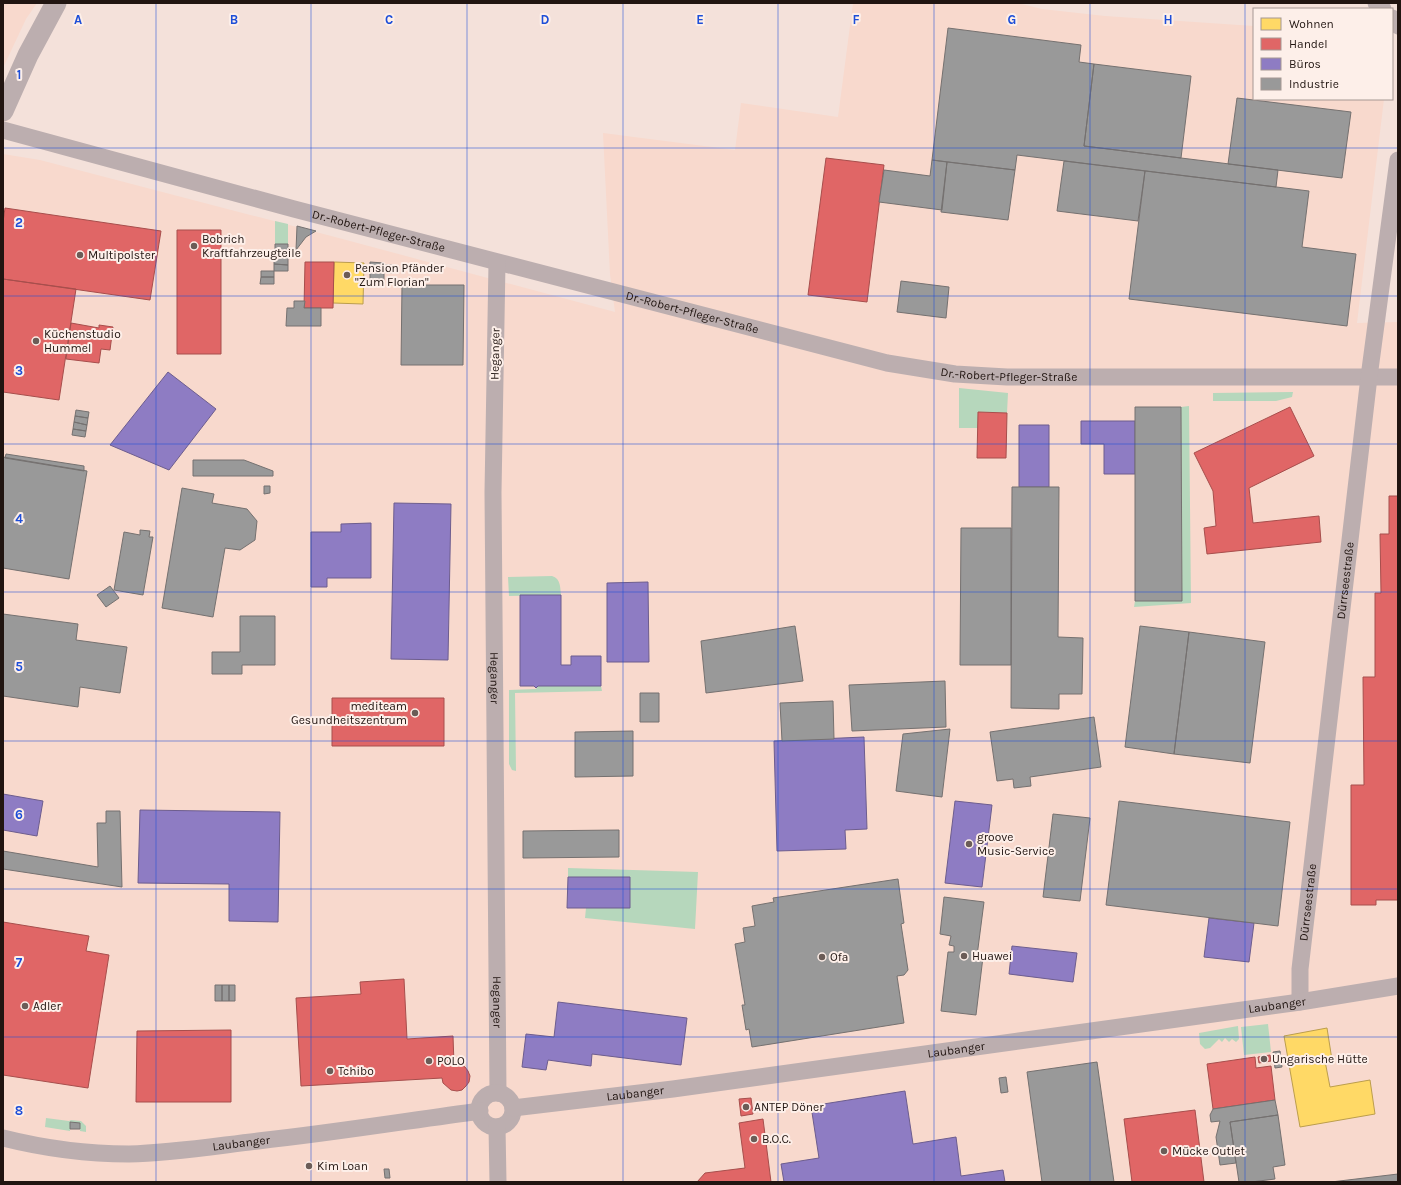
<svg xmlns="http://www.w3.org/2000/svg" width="1401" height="1185" viewBox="0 0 1401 1185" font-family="Karla,sans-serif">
	<rect width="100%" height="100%" fill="#f4e1da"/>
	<path fill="#f8d9cd" d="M3,3H37L26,19L3,68Z
		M853,3H1018L1042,9L1105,16L1254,26V99H1384L1357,323L1398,322V1182H3V154L40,160L335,237L615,312L610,274L603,133L735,150L741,103L838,117Z"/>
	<path fill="#b6d7bc" d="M275,221L288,224V244H275Z
		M959,388L1008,393L1007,413L979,412L978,428H959Z
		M1293,392L1292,397L1276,401H1213V393Z
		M1189,406L1191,603L1134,607L1135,601L1182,600L1181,407Z
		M552,576C561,579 560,587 561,595L509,596L508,577Z
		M538,686H601L602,691L515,693L516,771L512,770L509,764V690L536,689Z
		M568,868L698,872L695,929L585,918L586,908H630V878L568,877Z
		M1268,1024L1271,1052L1244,1055L1241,1027Z
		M1238,1026L1239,1039L1236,1042L1232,1039L1229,1042L1225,1038L1222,1042L1219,1039L1210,1048L1205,1049L1200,1044L1199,1033Z
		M46,1118L69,1121L71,1120L81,1121L86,1126V1132L80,1131V1129H70V1131L45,1127Z"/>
	<path fill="#ffd966" stroke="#bc9e4c" d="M334,262L364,263L363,304L333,303Z
		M1327,1028L1332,1060L1325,1061L1330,1087L1370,1080L1375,1114L1300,1127L1284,1036Z"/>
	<path fill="#e06666" stroke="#a74e4c" d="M826,158L884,165L867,302L808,295Z
		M5,208L161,231L150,300L3,279V222Z
		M177,230H221V354H177Z
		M305,262H334L333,308H304Z
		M3,279L76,289L59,400L3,392Z
		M71,323L99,328V325L113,327L110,350L101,349L99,363L66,359Z
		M1290,407L1314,456L1249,488L1253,523L1319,516L1321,542L1207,554L1204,528L1216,526L1213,491L1194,453Z
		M978,412L1007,413L1006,458H977Z
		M1389,496H1398V900H1376V905H1351V785H1364L1363,677H1375V593H1381L1380,534H1389Z
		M332,698H444V746H332Z
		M3,922L89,936L86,951L109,955L88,1088L3,1075Z
		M404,979L407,1039L453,1036L454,1064H460L465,1067L468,1071L470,1076L469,1082L466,1086L462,1090L457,1091L451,1090L443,1083L442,1078L301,1086L296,998L361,994L360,982Z
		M231,1030V1102H136L137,1031Z
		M1270,1055L1271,1061L1259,1063L1258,1057Z
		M1255,1057L1256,1068L1271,1066L1275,1100L1213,1109L1207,1064Z
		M751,1098L753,1114L741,1116L739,1099Z
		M1195,1110L1204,1182H1132L1124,1119Z
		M763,1119L771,1182H697L705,1173L745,1168L739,1123Z"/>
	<path fill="#8e7cc3" stroke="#6d5d8e" d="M168,372L216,409L169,470L110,445Z
		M1081,421H1135V474H1104V444H1081Z
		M1019,425H1049V487H1019Z
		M394,503L451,504L448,660L391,659Z
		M371,523V578H327V587H311V532H341V524Z
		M648,582L649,662H607V583Z
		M520,595H561V665H571V656H601V686H538L536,688L534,686H520Z
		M864,737L867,829L845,830L846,849L777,851L774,741Z
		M3,794L43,801L37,836L3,830Z
		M955,801L992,805L982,887L945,883Z
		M140,810L280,812L278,922L229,921V884L138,883Z
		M568,877H630V908H567Z
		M1209,918L1254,923L1249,962L1204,957Z
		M1012,946L1077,953L1073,982L1009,974Z
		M558,1002L687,1018L681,1065L592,1054L591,1066L548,1060L546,1070L522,1067L526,1034L554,1037Z
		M905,1091L913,1144L956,1137L961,1176L1003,1170L1005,1182H784L781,1164L819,1158L811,1106Z"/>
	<path fill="#999" stroke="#757170" d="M948,28L1081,45L1079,62L1094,64L1084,146L1278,170L1276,187L1017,155L1015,170L932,160Z
		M1094,64L1191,76L1181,158L1084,146Z
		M1237,98L1351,112L1342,178L1228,164Z
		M932,160L947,162L942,210L879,202L884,170L930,176Z
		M1064,161L1145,171L1138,221L1057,211Z
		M947,162L1015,170L1008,220L941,212Z
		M1145,171L1309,191L1302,247L1356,254L1347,326L1129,299Z
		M297,226L316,231L306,237L296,250Z
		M275,244H288V251H275Z
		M275,251H288V258L274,257Z
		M274,257L288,258V265L274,264Z
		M370,262L384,263V286H370Z
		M274,264L288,265V271H274Z
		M384,265H394V273L384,272Z
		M261,271H274V277H261Z
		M261,277H274V284H260Z
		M901,281L949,287L946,318L897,312Z
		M402,285H464L463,365H401Z
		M294,301H305L304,308H321V326H286L287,308H294Z
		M1135,407H1181L1182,601H1135Z
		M76,410L89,412L88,418L75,416Z
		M75,416L88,418L87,425L74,422Z
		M74,422L87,425L86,431L73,429Z
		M73,429L86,431L85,437L72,435Z
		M6,454L84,466V471L5,458Z
		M3,457L87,471L69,579L3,568Z
		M193,460H244L273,471V476H193Z
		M264,486H270V493L264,494Z
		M1012,487H1059L1058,637L1083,638L1082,694H1059V709L1011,708Z
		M182,488L214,494L212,503L247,509L257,521L255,540L240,550L225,548L213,617L162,608Z
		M961,528H1011V665H960Z
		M140,530L150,531L149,537H153L143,595L114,590L124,532L140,535Z
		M110,586L119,598L106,607L97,595Z
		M3,614L78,624L76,640L127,647L120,693L80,687L78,707L3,696Z
		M240,616H275V665H242V674H212V652H240Z
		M795,626L803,681L706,693L701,641Z
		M1140,626L1189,632L1174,754L1125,747Z
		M1189,632L1265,642L1250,763L1174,754Z
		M945,681L946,727L852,731L849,685Z
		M640,693H659V722H640Z
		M833,701L834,739L782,741L780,703Z
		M1094,717L1101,767L1030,777L1031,786L1014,788L1013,779L997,781L990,732Z
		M950,729L942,797L896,791L903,734Z
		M633,731V776L575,777V732Z
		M1119,801L1290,822L1278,926L1106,905Z
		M106,811H120L122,887L3,869V851L98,867L97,823H106Z
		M1053,814L1090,818L1080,901L1043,897Z
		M619,830V857L523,858V831Z
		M898,879L904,923L901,924L908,970L904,975L897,976L904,1023L752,1047L749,1029L746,1030L742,1005H745L735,944L745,942L743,928L755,926L752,906L774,902L773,898Z
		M944,897L984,902L977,956L983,957L976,1015L941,1011L948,952H954V946L949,945L951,936L940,934Z
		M215,985H222V1001H215Z
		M222,985H229V1001H222Z
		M229,985H235V1001H229Z
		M1280,1051L1282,1067L1275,1068L1273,1052Z
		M1097,1062L1114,1182H1042L1027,1072Z
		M1006,1077L1008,1092L1001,1093L999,1078Z
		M1275,1100L1278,1115L1230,1122L1236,1163L1220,1165L1216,1137L1220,1121L1211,1122L1210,1115L1213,1109Z
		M1278,1115L1285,1165L1273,1167L1275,1179L1251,1182H1239L1230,1122Z
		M70,1122L80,1123V1129H70Z
		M384,1169H389L390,1178H385Z
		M1398,1174V1182H1331Z"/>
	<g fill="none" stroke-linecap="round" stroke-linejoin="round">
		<g stroke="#bcaeaf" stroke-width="17">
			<path d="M1376,3L1383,9"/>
			<path d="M1392,18L1398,26"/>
			<path id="s1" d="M3,130L294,209L887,363L955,374L1007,377H1398"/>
			<path id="s2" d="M497,263L493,492L498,1093"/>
			<path id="s3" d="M1300,1002V969L1369,377L1398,160"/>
			<circle cx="496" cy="1110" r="17"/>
			<path id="s4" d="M513,1108L673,1089L1300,1002L1398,986"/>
			<path d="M497,1127L498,1182"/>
			<path id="s5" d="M3,1138C43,1148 87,1154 129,1154C172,1153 215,1146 258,1141C332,1133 406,1121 480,1111"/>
		</g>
		<path stroke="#bcaeaf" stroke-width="21" d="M3,111L28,55L56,3"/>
	</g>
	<path fill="none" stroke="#1d4ed8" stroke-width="1" stroke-opacity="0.55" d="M156,3V1182M311,3V1182M467,3V1182M623,3V1182M778,3V1182M934,3V1182M1090,3V1182M1245,3V1182M3,148H1398M3,296H1398M3,444H1398M3,592H1398M3,741H1398M3,889H1398M3,1037H1398"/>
	<g fill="#6b5c57" stroke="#fdefe9" stroke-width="1.5">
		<circle cx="194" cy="246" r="4"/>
		<circle cx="80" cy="255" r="4"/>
		<circle cx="347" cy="275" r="4"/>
		<circle cx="36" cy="341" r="4"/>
		<circle cx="415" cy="713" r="4"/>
		<circle cx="969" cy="844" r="4"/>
		<circle cx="964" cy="956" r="4"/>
		<circle cx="822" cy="957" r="4"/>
		<circle cx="25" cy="1006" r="4"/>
		<circle cx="1264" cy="1059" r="4"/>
		<circle cx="429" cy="1061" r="4"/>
		<circle cx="330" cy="1071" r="4"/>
		<circle cx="746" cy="1107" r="4"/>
		<circle cx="754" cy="1139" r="4"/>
		<circle cx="1164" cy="1151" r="4"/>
		<circle cx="309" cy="1166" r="4"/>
	</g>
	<g text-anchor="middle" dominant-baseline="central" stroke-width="4" stroke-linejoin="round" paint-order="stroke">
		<g font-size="12" fill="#211511" stroke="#fdefe9">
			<text stroke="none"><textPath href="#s1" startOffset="389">Dr.-Robert-Pfleger-Straße</textPath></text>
			<text stroke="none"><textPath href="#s1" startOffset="713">Dr.-Robert-Pfleger-Straße</textPath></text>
			<text transform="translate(495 354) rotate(-89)">Heganger</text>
			<text stroke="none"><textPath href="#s1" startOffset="1037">Dr.-Robert-Pfleger-Straße</textPath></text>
			<text stroke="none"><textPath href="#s3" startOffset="424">Dürrseestraße</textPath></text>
			<text stroke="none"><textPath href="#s2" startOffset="415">Heganger</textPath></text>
			<text stroke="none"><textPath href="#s3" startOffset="100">Dürrseestraße</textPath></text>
			<text stroke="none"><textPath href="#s2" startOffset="739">Heganger</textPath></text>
			<text stroke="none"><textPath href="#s4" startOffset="771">Laubanger</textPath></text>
			<text stroke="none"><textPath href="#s4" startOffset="447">Laubanger</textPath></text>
			<text stroke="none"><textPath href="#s4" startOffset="123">Laubanger</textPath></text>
			<text stroke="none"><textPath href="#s5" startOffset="240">Laubanger</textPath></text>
		</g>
		<g font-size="12" fill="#211511" stroke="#fdefe9" text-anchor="start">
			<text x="202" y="239">Bobrich<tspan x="202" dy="14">Kraftfahrzeugteile</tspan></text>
			<text x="88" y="255">Multipolster</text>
			<text x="355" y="268">Pension Pfänder<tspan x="355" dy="14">"Zum Florian"</tspan></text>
			<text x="44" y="334">Küchenstudio<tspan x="44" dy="14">Hummel</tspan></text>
			<text x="407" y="706" text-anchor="end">mediteam<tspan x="407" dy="14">Gesundheitszentrum</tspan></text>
			<text x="977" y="837">groove<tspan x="977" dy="14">Music-Service</tspan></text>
			<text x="972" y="956">Huawei</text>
			<text x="830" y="957">Ofa</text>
			<text x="33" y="1006">Adler</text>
			<text x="1272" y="1059">Ungarische Hütte</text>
			<text x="437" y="1061">POLO</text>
			<text x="338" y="1071">Tchibo</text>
			<text x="754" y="1107">ANTEP Döner</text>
			<text x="762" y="1139">B.O.C.</text>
			<text x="1172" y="1151">Mücke Outlet</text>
			<text x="317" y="1166">Kim Loan</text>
		</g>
	</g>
	<g font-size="13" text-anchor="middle" font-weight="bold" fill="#1d4ed8" stroke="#fdefe9" stroke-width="4" stroke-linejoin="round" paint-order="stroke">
		<text x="78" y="24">A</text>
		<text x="234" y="24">B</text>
		<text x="389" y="24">C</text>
		<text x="545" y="24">D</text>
		<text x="700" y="24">E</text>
		<text x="856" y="24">F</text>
		<text x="1012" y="24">G</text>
		<text x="1168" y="24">H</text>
		<text x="19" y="79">1</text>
		<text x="19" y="227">2</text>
		<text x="19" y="375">3</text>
		<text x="19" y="523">4</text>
		<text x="19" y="671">5</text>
		<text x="19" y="819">6</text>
		<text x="19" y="967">7</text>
		<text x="19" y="1115">8</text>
	</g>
	<rect width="1401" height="1185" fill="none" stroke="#211511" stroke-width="8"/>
	<rect x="1253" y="8" width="140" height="92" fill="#fdefe9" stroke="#a59893"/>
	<rect x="1261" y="18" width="20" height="12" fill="#ffd966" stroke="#a59893"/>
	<text x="1289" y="28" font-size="12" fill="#211511">Wohnen</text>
	<rect x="1261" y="38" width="20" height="12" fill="#e06666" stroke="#a59893"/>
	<text x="1289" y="48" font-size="12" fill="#211511">Handel</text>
	<rect x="1261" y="58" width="20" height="12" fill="#8e7cc3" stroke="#a59893"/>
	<text x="1289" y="68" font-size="12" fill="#211511">Büros</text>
	<rect x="1261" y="78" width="20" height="12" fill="#999999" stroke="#a59893"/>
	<text x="1289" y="88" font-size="12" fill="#211511">Industrie</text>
</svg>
